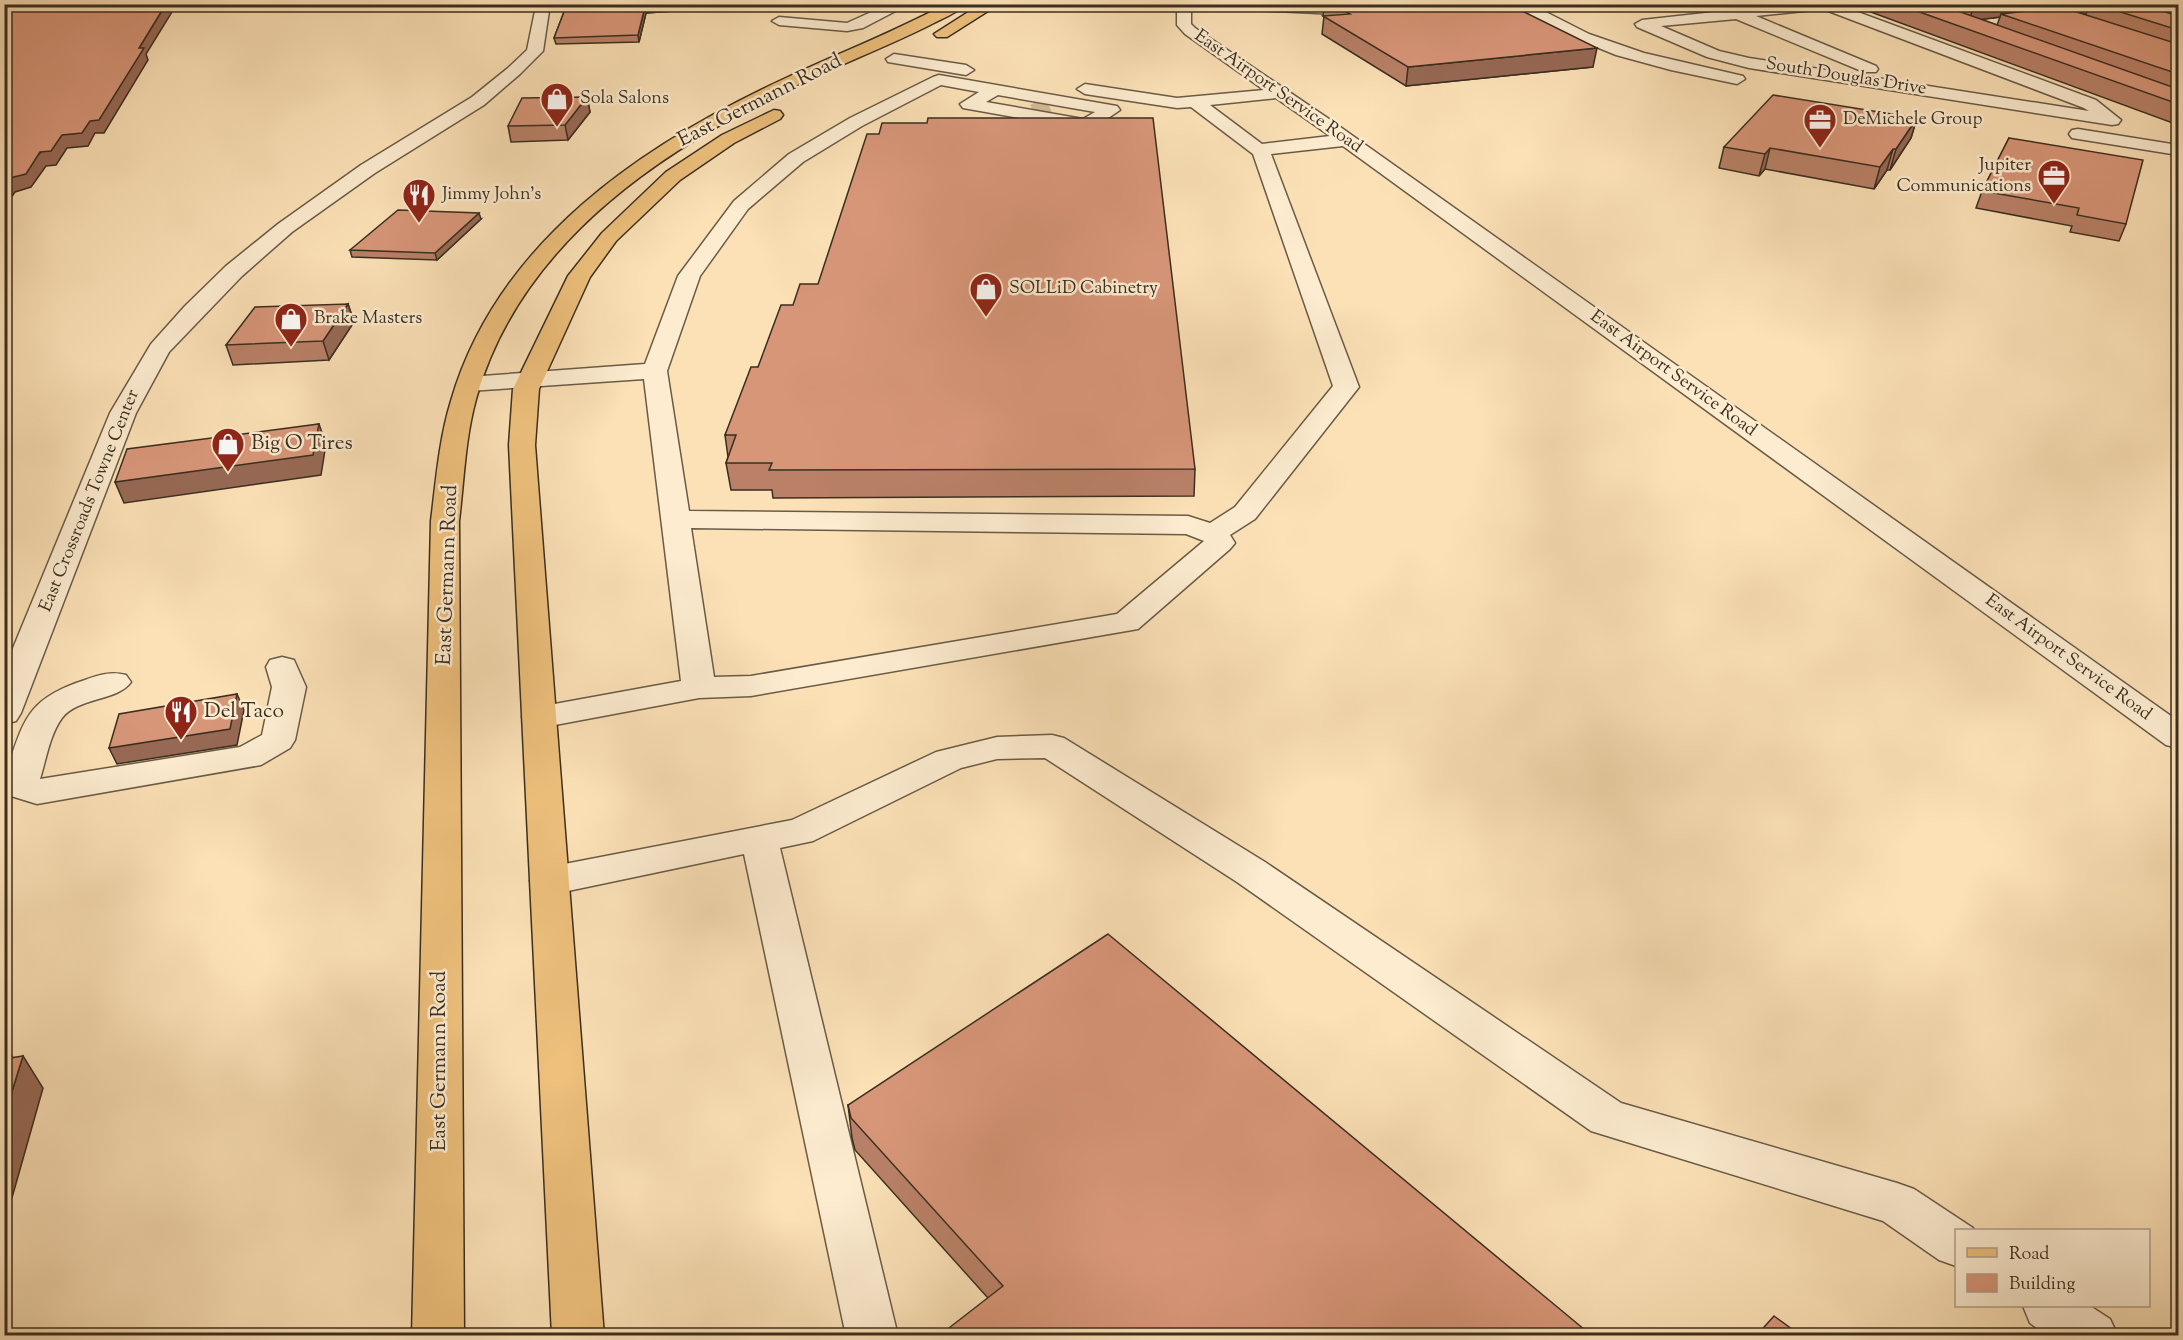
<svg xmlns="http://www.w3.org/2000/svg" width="2183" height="1340" viewBox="0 0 2183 1340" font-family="'Sorts Mill Goudy',serif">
	<rect width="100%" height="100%" fill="#fce1b7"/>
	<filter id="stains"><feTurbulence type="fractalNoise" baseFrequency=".00333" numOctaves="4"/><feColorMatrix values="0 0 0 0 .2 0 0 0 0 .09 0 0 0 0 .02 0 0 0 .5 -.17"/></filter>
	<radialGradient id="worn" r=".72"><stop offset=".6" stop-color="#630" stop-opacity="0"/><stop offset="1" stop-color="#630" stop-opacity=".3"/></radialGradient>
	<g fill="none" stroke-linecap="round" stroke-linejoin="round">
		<path stroke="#d5bd99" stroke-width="16" stroke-dasharray="16 8" stroke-linecap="butt" d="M1034,112L1049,104"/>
		<g stroke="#6a5b46" stroke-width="3">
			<path id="minor" d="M532,4H546L549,11L543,51L520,74L484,105L375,173L292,232L242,276L169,352L136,413L21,713L16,721L4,724V670L110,413L151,344L185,306L226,266L278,224L361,165L472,97L508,68L527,50L535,11Z
				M889,4H909L863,28L847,31L779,25L772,21L779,17L847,23Z
				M1177,4H1191V24L1195,28L1329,119L2178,721V748L2166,745L1343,146L1271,154L1359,387L1255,519L1230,535L1235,543L1230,549L1138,629L751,696L699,698L539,728L527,725L522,717L527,709L681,681L644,379L469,391L460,389L457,384L460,379L469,377L645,364L678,276L734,201L789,154L850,118L933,77L939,75L1111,105L1117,106L1120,110L1092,129L1086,130L963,108L960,104L979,92L941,85L862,126L803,162L748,209L700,276L667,371L689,511L1188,516L1210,523L1235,507L1333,386L1253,154L1191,107L1177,108L1085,94L1077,89L1085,84L1177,98L1264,90L1185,34L1177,25ZM998,95L1095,112L1083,119L986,102ZM1276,98L1330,136L1262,144L1210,105ZM691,528L1186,534L1204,541L1117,614L751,676L714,677Z
				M1205,4H1494L1487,8L1338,14L1212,8Z
				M1511,4H1530L1589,34L1644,53L1743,76L1745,79L1737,84L1671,70L1616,55L1567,35Z
				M1786,4H1836L2096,100L2121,120L2118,124L2112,125L1749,68L1707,57L1637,27L1635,24L1642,20ZM1823,9L2084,108L2089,111L1749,58L1719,51L1661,26L1736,19L1864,72H1876L1878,69L1876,66L1756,16Z
				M2096,7L2103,11L2101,14L1948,34L1940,29L1948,24Z
				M894,54L966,65L974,70L966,75L888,62L886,59Z
				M2078,129L2178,145V155L2072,138L2069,134L2072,130Z
				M282,657L294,660L306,687L295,740L290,748L261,765L37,804L11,796L6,788L4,778C24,723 23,700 85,680C99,675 111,671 126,675L131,682C118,701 78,697 62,718C50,734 46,760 40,779L240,747L262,735L272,687L266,667L270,660Z
				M1052,735L1064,738L1265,862L1621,1103L1897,1183L1914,1189L1973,1228L1974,1230H1956V1266L1939,1260L1883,1221L1591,1131L1237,882L1045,758L997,759L961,768L813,841L780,848L898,1336H846L744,854L549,895L535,891L530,881L535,871L549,867L792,820L936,752L997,737Z
				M2023,1306H2090L2110,1319L2118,1336H2048L2030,1323Z"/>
		</g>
		<g stroke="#3a2e20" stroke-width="3">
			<path id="major" d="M946,4H965C956,14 941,19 930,25C892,44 852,60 814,77C671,143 521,238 476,399C465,439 464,481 459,521L464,1336H412L431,521C436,481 439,440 451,401C497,242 643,144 786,78C839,53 894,32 946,4Z
				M981,4H999L947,37H937L934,34Z
				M774,110L780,111L783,115L780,119L734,143L680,180L616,241L590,277L539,389L535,445L604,1336H552L509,445L513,389L568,276L602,233L666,172L722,135Z"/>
		</g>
		<use href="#minor" fill="#fdecd0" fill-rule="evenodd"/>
		<use href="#major" fill="#eec07c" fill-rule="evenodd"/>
	</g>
	<path fill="#ba8168" stroke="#3a2e20" stroke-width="1.5" fill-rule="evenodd" d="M567,4L673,11L646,13L639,42L556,44L554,38Z
		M1324,4H1413L1422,9L1593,67L1406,86L1322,34L1324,16H1323Z
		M1849,4H2086L2085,6L2067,8L2086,14L2090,4H2140L2178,16V125ZM2000,17L1997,25L1980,19Z
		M587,97L590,112L568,140L511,142L508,126Z
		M1917,118L1911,138L1890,170H1887L1874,189L1765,169L1759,176L1719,168L1724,147Z
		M2009,138L2126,224L2119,241L2070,232L2072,226L1976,208L1982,191Z
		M481,219L437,260L352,257L350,250Z
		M2178,245V271L2173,270Z
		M348,304L354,322L329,360L233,365L226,345Z
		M758,367L1195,469L1194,496L773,498L772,490H731L726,463L728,457L725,435Z
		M848,1105L1591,1335L988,1298L855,1150L852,1138Z"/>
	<path fill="#976955" stroke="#3a2e20" stroke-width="1.5" d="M166,4H169L172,12L146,54L148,60L104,133H95L88,146L67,148L56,165L46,166L31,187L15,192L4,208V186L10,178L62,135L139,48Z
		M672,4L673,11L646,13L639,42L638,35L645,7Z
		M1978,4H2086L2085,6L2007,16L2001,14L2000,17L1969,21L1974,5Z
		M1597,48L1593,67L1406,86L1408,67Z
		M587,97L590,112L568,140L565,125Z
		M1917,118L1911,138L1890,170L1896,149Z
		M1770,148L1765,169L1759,176L1765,154Z
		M1893,149L1887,170L1874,189L1880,167Z
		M479,213L481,219L437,260L435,253Z
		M348,304L354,322L329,360L323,341Z
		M319,424L326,444L321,475L124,503L115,482Z
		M237,694L244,710L237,745L117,764L109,748Z
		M4,1044L19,1067L4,1086Z
		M23,1056L43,1088L4,1226V1117Z"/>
	<path fill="#d89679" stroke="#3a2e20" stroke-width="1.5" d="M4,4H166L139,48H144L99,120L90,121L82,133L62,135L51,151L40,152L26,174L10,178L4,186Z
		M567,4H671L645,7L638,35L554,38Z
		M1334,4H1413L1422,9L1471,4H1508L1597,48L1408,67L1323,16L1350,14Z
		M1897,4H1938L2178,89V104Z
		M2095,4H2140L2178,16V30Z
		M2061,7L2178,44V74L2001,14Z
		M1773,95L1917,118L1896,149H1893L1880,167L1770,148L1765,154L1724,147Z
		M587,97L565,125L508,126L522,98Z
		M928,118H1153L1195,469L769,470L772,463H726L736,435H725L751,367H758L781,305H793L800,284H818L867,134H879L882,123H927Z
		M2009,138L2143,160L2126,224L2077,215L2079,208L1982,191Z
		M398,210L479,213L435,253L350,250Z
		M348,304L323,341L226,345L255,307Z
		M319,424L313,455L115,482L127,449Z
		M237,694L230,729L109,748L119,714Z
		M1108,934L1591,1335H940L1003,1286L851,1118L848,1105Z
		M23,1056L4,1117V1059Z
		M1774,1316L1800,1335H1757Z"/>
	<defs>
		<g id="shop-pin" transform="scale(1.725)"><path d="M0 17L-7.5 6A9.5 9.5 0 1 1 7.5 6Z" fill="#8f2418" stroke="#fdecd0"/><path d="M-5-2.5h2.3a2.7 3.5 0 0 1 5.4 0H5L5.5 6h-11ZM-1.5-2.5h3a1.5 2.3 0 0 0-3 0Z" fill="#fff"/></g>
		<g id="office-pin" transform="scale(1.725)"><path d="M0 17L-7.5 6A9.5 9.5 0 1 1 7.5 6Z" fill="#8f2418" stroke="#fdecd0"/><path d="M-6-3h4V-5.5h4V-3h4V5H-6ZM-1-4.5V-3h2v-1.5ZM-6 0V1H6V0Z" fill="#fff"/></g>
		<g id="restaurant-pin" transform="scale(1.725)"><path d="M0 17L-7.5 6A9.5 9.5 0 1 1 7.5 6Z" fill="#8f2418" stroke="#fdecd0"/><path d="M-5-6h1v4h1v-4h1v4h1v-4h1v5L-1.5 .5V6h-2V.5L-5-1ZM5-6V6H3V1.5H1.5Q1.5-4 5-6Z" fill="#fff"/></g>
	</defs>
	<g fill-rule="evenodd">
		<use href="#shop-pin" x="557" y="99"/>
		<use href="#office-pin" x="1820" y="120"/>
		<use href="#office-pin" x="2054" y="176"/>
		<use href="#restaurant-pin" x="419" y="195"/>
		<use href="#shop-pin" x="986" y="289"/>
		<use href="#shop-pin" x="291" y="319"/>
		<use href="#shop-pin" x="228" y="444"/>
		<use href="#restaurant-pin" x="181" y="712"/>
	</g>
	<g text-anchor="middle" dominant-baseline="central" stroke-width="5" stroke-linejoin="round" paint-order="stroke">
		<g font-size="18" fill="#3a2e20" stroke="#fdecd0">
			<text transform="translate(1846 77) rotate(9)">South Douglas Drive</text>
			<text transform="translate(1278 92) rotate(35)">East Airport Service Road</text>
			<text transform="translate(1673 374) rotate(36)">East Airport Service Road</text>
			<text transform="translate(90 501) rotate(-68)">East Crossroads Towne Center</text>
			<text transform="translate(2068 658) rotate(36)">East Airport Service Road</text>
		</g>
		<g font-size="18" fill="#3a2e20" stroke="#fdecd0" text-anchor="start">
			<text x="580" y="99">Sola Salons</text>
			<text x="1843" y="120">DeMichele Group</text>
			<text x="2031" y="166" text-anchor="end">Jupiter<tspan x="2031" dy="21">Communications</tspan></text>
			<text x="442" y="195">Jimmy John's</text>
			<text x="1009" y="289">SOLLiD Cabinetry</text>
			<text x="314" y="319">Brake Masters</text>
		</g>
		<g font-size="21" fill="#3a2e20" stroke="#fdecd0">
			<text transform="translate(760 101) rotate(-27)">East Germann Road</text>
			<text transform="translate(448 575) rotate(-88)">East Germann Road</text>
			<text transform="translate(440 1061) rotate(-90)">East Germann Road</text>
		</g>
		<g font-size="21" fill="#3a2e20" stroke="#fdecd0" text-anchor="start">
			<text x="251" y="444">Big O Tires</text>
			<text x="204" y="712">Del Taco</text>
		</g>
	</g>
	<rect width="2183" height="1340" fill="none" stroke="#fce1b7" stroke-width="24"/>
	<rect x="6" y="6" width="2171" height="1328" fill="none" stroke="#3a2e20" stroke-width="3"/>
	<rect x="12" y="12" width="2159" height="1316" fill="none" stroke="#3a2e20" stroke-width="1.5"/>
	<rect x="1955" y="1229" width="195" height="78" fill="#fdecd0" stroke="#afa08a" stroke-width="1.5"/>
	<rect x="1967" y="1248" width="30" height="9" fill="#eec07c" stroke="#afa08a" stroke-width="1.5"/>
	<text x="2009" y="1259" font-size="18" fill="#3a2e20">Road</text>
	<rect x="1967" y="1274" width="30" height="18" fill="#d89679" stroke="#afa08a" stroke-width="1.5"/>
	<text x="2009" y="1289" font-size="18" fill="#3a2e20">Building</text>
	<rect width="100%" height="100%" filter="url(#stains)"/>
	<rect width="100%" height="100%" fill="url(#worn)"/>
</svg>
